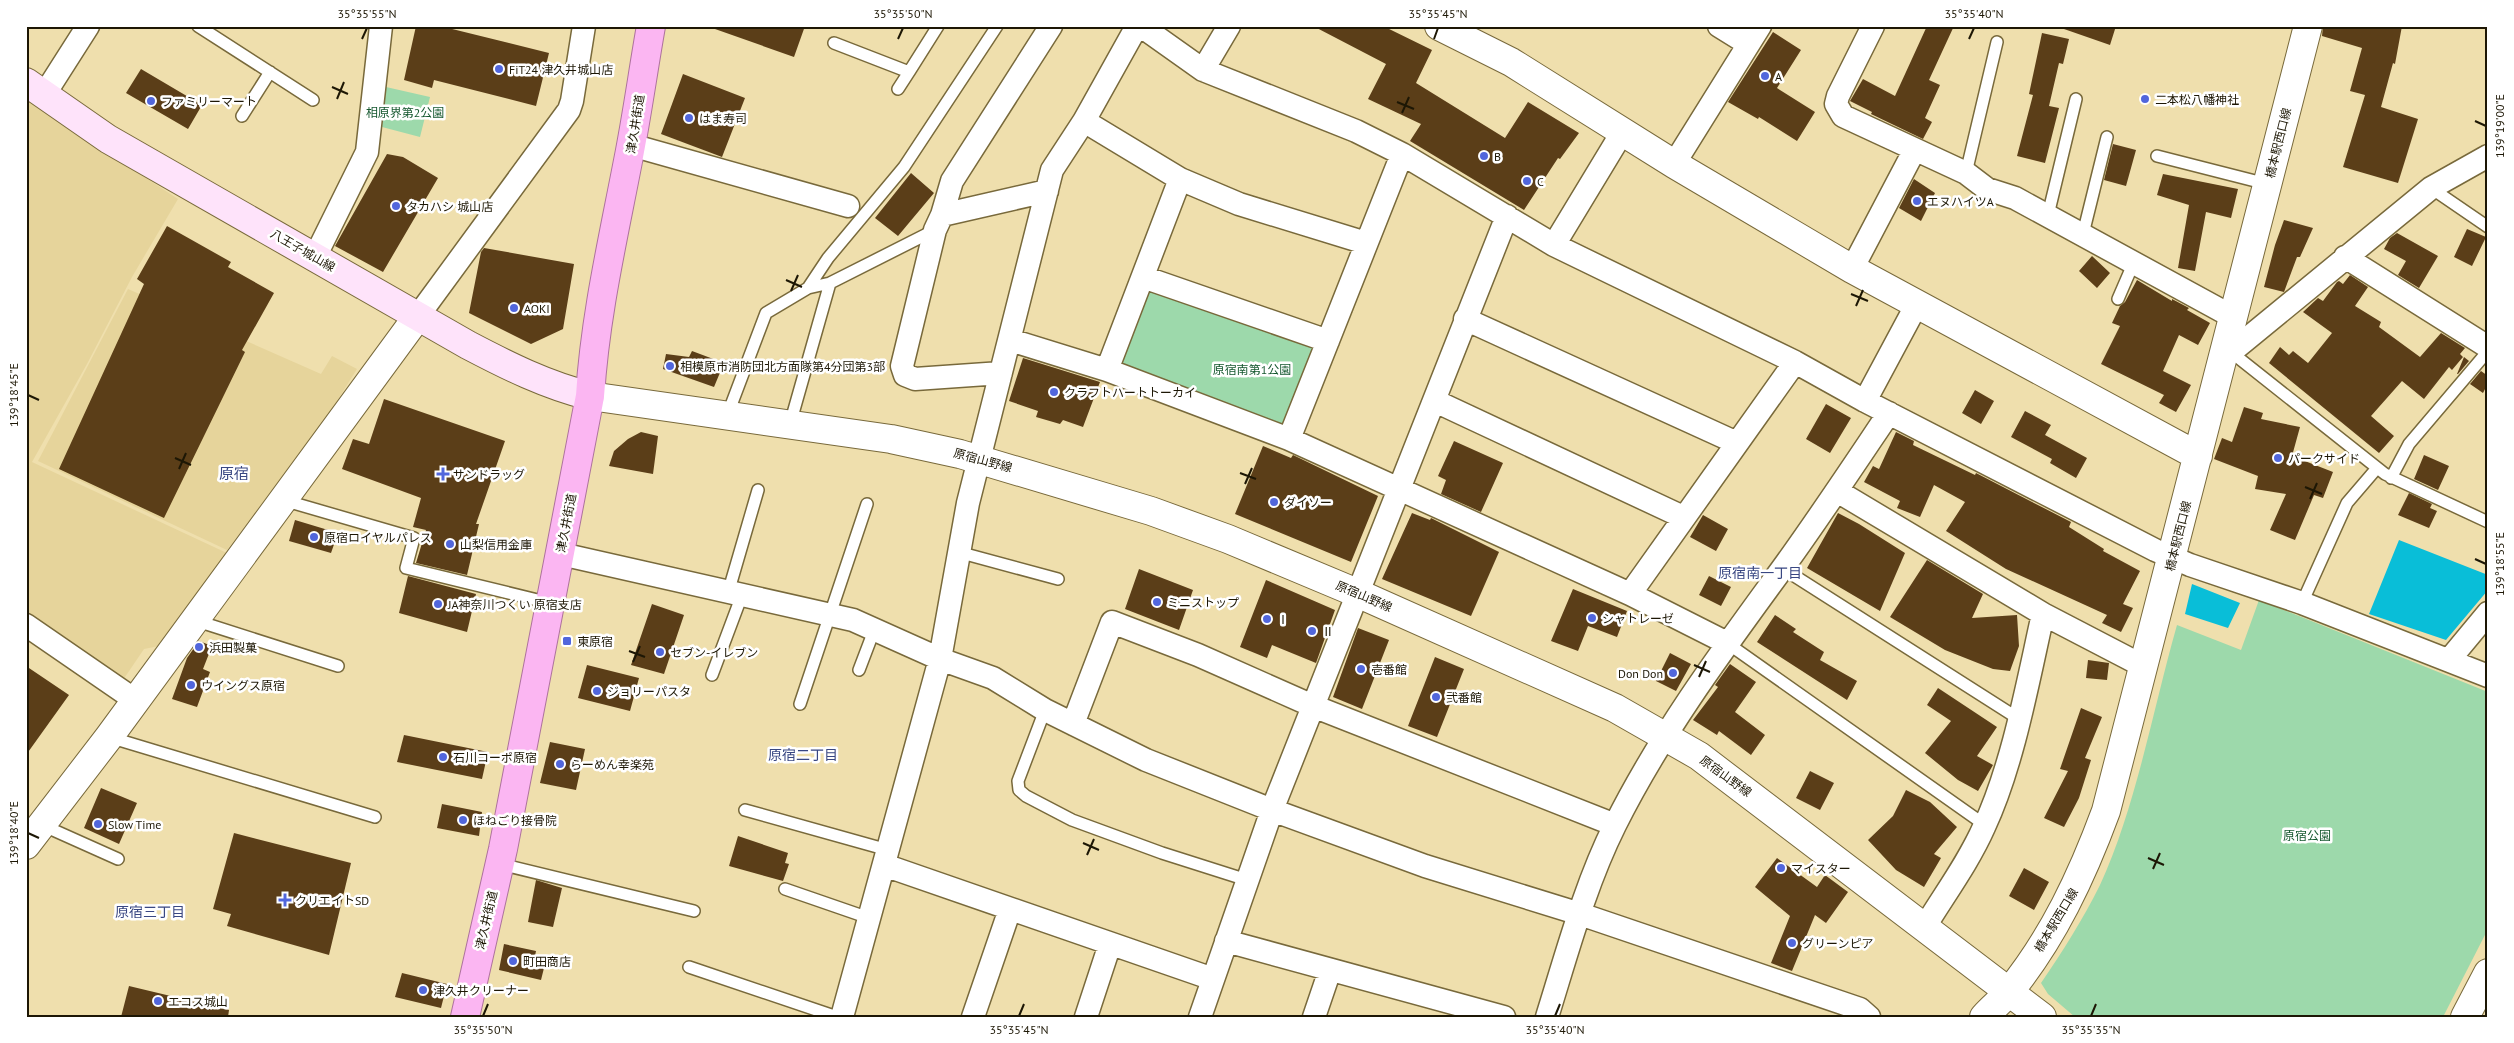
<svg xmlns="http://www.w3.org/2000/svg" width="2514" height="1043" viewBox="0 0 2514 1043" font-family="'PT Sans','Noto Sans JP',sans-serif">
	<rect width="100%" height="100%" fill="#efdfad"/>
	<path fill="#e6d49b" d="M26,99L178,199L132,277L87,364L32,462L229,554L159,646L144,649L123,680L26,614Z
		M128,289L321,374L332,356L357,369L327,417L227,550L38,461Z"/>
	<path fill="#9dd9ab" d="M386,87L430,97L420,137L382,127Z
		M1143,277L1328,341L1289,439L1107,370Z
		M2259,600L2488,692V929L2443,1017H2075L2048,994L2041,983C2063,951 2083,919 2100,885C2136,807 2153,709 2177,625L2241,650Z"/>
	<path fill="#09bed8" d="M2399,540L2488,575V590L2446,640L2369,614Z
		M2192,584L2240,603L2228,628L2185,614Z"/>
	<path fill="#5b3e18" d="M416,26H440L549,53L536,106L434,80L432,88L404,80Z
		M715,26H805L794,57L715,29Z
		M1313,26H1383L1432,50L1416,83L1505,138L1528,102L1579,133L1560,159L1558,158L1524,210L1410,141L1421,124L1368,99L1386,64Z
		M1927,26H1954L1929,80L1940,85L1925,118L1932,122L1923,139L1871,114L1872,112L1850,101L1863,79L1895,96Z
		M2064,26H2116L2110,45L2064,29Z
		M2323,26H2402L2395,64L2393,63L2381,107L2418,119L2398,183L2343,167L2365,95L2350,91L2362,48L2322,36Z
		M1773,32L1801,50L1777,88L1815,112L1797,141L1759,117L1758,119L1728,102Z
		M2042,33L2069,39L2063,64L2059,63L2049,106L2059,108L2045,163L2017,156L2033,95L2029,94Z
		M141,69L202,105L188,129L126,93Z
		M683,74L745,98L722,157L661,134Z
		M2113,144L2136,150L2126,186L2104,180Z
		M387,154L403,157L438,178L383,272L335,246Z
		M911,173L934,193L898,236L875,218Z
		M2163,174L2238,189L2231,218L2206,212L2195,271L2178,268L2189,205L2157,195Z
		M1914,179L1935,193L1921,221L1899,208Z
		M2284,220L2313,228L2300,257H2297L2284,292L2264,287L2275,245Z
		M167,226L231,262L228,267L274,293L242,350L245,352L164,518L59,469L144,284L137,279Z
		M2467,229L2486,237L2472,266L2454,257Z
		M2397,233L2438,256L2419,288L2398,275L2406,261L2384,249L2390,238Z
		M484,248L574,264L563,329L531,344L469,313L481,252Z
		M2092,256L2110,273L2097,288L2079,271Z
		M2350,275L2368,287L2355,306L2381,322L2379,327L2420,357L2441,333L2465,348L2460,354L2463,357L2452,370L2449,367L2424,399L2402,381L2371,416L2394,436L2379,453L2269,363L2280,347L2289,355L2293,351L2308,363L2332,333L2303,312L2318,298L2323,301L2337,282L2339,281L2343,284Z
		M2137,280L2172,301V299L2189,308L2187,310L2210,323L2198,345L2179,335L2163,371L2191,385L2176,412L2159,403L2164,395L2101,364L2120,326L2112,323L2120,306L2125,302Z
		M692,351L724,363L714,387L663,369L666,354L689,357Z
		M2464,357L2469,361L2458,374H2457Z
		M1023,358L1100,382L1083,427L1063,420L1060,424L1036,417L1038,411L1009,401Z
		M2481,371L2488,376V383L2483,393L2470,384Z
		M1975,390L1994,401L1981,424L1962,413Z
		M384,399L505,441L476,524H479L467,575L416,563L426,530L413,527L421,498L342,469L353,439L369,444Z
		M1826,404L1851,418L1830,453L1806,439Z
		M2244,407L2263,413L2261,419L2300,427L2292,456L2333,472L2323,498L2314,495L2295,540L2270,530L2286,494L2255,489L2258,476L2214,459L2222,438L2232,442Z
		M2025,411L2051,425L2045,435L2087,458L2076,478L2050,463L2052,459L2011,437Z
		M641,432L658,436L653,474L609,466L614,451L628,439Z
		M1896,432L1914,441L1913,445L1975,475L1976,473L2071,522L2069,527L2104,549L2103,551L2140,571L2123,604L2133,608L2121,632L2102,623L2107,615L2006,569L1946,531L1965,502L1934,485L1920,517L1897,508L1900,501L1864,482L1873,466L1879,469Z
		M1454,441L1503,463L1481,512L1441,494L1446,480L1438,476Z
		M1263,446L1291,458L1293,455L1378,496L1351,562L1235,514Z
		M2424,455L2449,466L2438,490L2414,479Z
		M2409,493L2432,504L2430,508L2437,511L2429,528L2398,515Z
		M1412,513L1430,520L1431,518L1499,552L1471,616L1382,579Z
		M1838,513L1859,524L1905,553L1880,611L1807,568Z
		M1703,515L1728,529L1716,551L1690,537Z
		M295,520L338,533L331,553L289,541Z
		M1927,560L1983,594L1972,618L2017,615L2019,646L2010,671L1993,669L1945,650L1890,617Z
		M1139,569L1193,590L1179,630L1125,609Z
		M408,576L476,594L467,632L399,613Z
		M1709,576L1731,587L1721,606L1699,595Z
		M1266,580L1335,610L1316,663L1272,645L1267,658L1240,647Z
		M1573,589L1627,611L1617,637L1588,626L1578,651L1551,641Z
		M652,604L684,615L664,674L631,665Z
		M1775,615L1796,629L1793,632L1824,652L1820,660L1857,681L1847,700L1757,642Z
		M1358,628L1389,640L1362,709L1333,697Z
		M199,641L212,646L203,669L210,672L197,707L172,699L187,658Z
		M1670,653L1691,664L1676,691L1656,681Z
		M1435,657L1464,669L1437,737L1408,726Z
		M2088,660L2109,663L2107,680L2086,678Z
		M1730,664L1756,682L1735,712L1765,735L1751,755L1719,731L1717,735L1693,720L1718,687L1715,685Z
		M587,665L639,678L630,711L578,698Z
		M26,666L69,695L26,755Z
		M1938,688L1997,727L1977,756L1993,765L1978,791L1958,780L1925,753L1951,721L1927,705Z
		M2081,708L2102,717L2085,758L2091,760L2079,798L2064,827L2044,818L2068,771L2060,769Z
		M404,735L488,752L482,779L397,762Z
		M550,742L585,749L576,790L540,783Z
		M1810,771L1834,783L1820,810L1796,798Z
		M101,788L137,803L119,844L84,828Z
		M1906,790L1930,802L1957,827L1934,854L1941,858L1924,887L1896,870L1868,840L1893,816Z
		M442,804L482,812L479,836L437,828Z
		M234,833L351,863L329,955L227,926L231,914L213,909Z
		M738,836L788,853L785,863L789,864L783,881L729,866Z
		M1777,858L1817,887L1825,875L1848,892L1826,923L1815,915L1792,971L1771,963L1790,916L1755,887Z
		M2024,868L2049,882L2034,910L2009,896Z
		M536,880L562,888L553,927L528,922Z
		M504,944L536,951L534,961L545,964L541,980L499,970Z
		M402,973L447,984L441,1008L395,997Z
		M129,986L229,1010L228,1017H121Z"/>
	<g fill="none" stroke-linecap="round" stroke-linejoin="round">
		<g stroke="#78693b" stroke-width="14">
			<path id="service" d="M198,26L313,100
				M834,43L909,72L938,26
				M898,89L909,72
				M242,116L270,72
				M2157,156L2267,184
				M1966,173L1997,42
				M2431,188L2488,227
				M2048,215L2076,99
				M2083,234L2107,137
				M808,288L828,258L904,167L997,26
				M2118,299L2134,262
				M2231,352L2385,474L2488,522
				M727,416L766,313L808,288L830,283
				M790,424L830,283L935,230
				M2391,478L2409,444L2488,351
				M283,500L414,538L406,568L550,603
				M958,552L1058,579
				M1782,568L2019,719
				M728,593L758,490
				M2302,603L2347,503L2377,468
				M194,620L338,666
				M1727,643L1985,825
				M859,670L875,628
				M712,675L742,595
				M800,704L867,504
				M1045,710L1018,781L1019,790L1026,796L1072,820L1162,853L1247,880
				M109,737L375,817
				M745,810L888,850
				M42,825L118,859
				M500,864L694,911
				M785,889L869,918
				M689,967L837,1017"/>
		</g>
		<g stroke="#78693b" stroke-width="25">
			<path id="minor" d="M1141,26L1203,70L1356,131L1402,154L1554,245L1795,362L1865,401L2155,550L2190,565L2302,603L2488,676
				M1719,26L1748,44
				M1873,26L1838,96L1836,104L1843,116L1966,173L1987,189L2015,198L2233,317
				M1203,70L1229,26
				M44,95L88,26
				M1084,121L1180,179L1239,204L1366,243
				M631,145L848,206
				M1674,164L1760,26
				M942,215L1047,191
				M1554,245L1623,131
				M315,257L367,152L381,26
				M2345,257L2488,347
				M1852,269L1914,151
				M1143,277L1328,341
				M418,316L569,110L572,101L584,26
				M1465,319L1737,443
				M1010,340L1107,370L1289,439L1630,594L1727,643
				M2225,352H2231L2431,188L2488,156
				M1107,370L1180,179
				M1001,373L915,379L905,375L902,366L935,230L942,215L952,181L1051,26
				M1435,401L1683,517
				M1865,401L1917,304
				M1289,439L1402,154
				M1837,491L2043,614
				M561,554L853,620L940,659L993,678L1045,710L1146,760L1272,810L1425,866L1580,914L1860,1009L1869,1017
				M1630,594L1795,362
				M26,625L135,700
				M2449,660L2488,613
				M1073,724L1112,622L1198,655L1313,706L1615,825
				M884,865L1213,979
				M1924,928C1944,895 1968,863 1984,827C2013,765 2028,681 2043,614L2143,666
				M1226,941L1504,1017
				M842,1017L940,659L968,503L1052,170L1084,121L1137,26
				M973,1017L1010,909
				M1086,1017L1110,944
				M1200,1017L1272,810L1507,216
				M1314,1017L1330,970
				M1547,1017C1567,953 1585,885 1615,825C1661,733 1722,651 1782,569C1819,518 1854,465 1889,413"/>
		</g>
		<g stroke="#78693b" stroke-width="30">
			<path id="tertiary" d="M1439,26L1511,62L1674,164L1852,269L2198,456
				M590,396L891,439L960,454L1151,511L1228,539L1357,593L1615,708L1699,756L2042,1017
				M26,845L109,737L418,316
				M1984,1017C1992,1008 2001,1001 2009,992C2053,938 2082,876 2106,811L2308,26
				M2465,1017L2488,973"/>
		</g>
		<g stroke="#78693b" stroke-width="30">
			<path id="secondary" d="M26,82L108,139L468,345C508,366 546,385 590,396"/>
		</g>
		<g stroke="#ad729c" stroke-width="30">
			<path id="trunk" d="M465,1017L503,849L590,396C595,316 613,239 628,161C637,116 643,71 651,26"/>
		</g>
		<use href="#service" stroke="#fff" stroke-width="11"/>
		<use href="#minor" stroke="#fff" stroke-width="22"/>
		<use href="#tertiary" stroke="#fff" stroke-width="28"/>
		<use href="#secondary" stroke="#fee3fa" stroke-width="28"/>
		<use href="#trunk" stroke="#fbb6f2" stroke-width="28"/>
	</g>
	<path fill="none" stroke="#1d1705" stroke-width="2" d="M362,39L367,28M898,39L903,28M1434,39L1438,28M1969,39L1974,28M332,87L348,94M337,99L344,82M1397,102L1414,109M1402,113L1409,97M2475,121L2486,126M786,280L802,287M791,291L798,275M1851,294L1868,301M1856,306L1863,290M28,395L39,400M175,458L191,465M179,469L186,453M1240,473L1256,479M1245,484L1252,468M2305,487L2322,494M2310,499L2317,483M2475,559L2486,564M629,651L645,657M633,662L640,646M1694,665L1710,672M1699,677L1706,661M28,833L39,838M1083,843L1099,850M1087,855L1094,839M2148,858L2164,865M2153,869L2160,853M483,1016L488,1004M1019,1016L1024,1004M1555,1016L1560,1004M2091,1016L2096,1004"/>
	<g fill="#5166dc" stroke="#fff" stroke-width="2">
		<circle cx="499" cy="69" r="5"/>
		<circle cx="1765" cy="76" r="5"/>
		<circle cx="2145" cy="99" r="5"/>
		<circle cx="151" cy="101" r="5"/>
		<circle cx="689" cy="118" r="5"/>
		<circle cx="1484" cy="156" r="5"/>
		<circle cx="1527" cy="181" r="5"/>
		<circle cx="1917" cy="201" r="5"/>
		<circle cx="396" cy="206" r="5"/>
		<circle cx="514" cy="308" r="5"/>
		<circle cx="670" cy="366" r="5"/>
		<circle cx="1054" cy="392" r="5"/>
		<circle cx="2278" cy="458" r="5"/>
		<path d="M440.5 466.5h5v5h5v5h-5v5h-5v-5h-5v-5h5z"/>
		<circle cx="1274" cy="502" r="5"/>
		<circle cx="314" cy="537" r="5"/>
		<circle cx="450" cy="544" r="5"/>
		<circle cx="1157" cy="602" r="5"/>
		<circle cx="438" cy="604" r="5"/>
		<circle cx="1592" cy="618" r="5"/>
		<circle cx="1267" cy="619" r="5"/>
		<circle cx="1312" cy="631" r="5"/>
		<rect x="562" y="636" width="10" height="10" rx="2.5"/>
		<circle cx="199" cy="647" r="5"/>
		<circle cx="660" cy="652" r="5"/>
		<circle cx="1361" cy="669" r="5"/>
		<circle cx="1673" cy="673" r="5"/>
		<circle cx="191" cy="685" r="5"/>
		<circle cx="597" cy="691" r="5"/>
		<circle cx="1436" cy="697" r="5"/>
		<circle cx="443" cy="757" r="5"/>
		<circle cx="560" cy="764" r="5"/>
		<circle cx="463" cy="820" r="5"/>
		<circle cx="98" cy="824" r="5"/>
		<circle cx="1781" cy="868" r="5"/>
		<path d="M282.5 892.5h5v5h5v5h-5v5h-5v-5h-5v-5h5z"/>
		<circle cx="1792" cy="943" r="5"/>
		<circle cx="513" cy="961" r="5"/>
		<circle cx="423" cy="990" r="5"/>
		<circle cx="158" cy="1001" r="5"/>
	</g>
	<g text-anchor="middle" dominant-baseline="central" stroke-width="5" stroke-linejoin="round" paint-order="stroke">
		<g font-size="12" fill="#1d1705" stroke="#fff" text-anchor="start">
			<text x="509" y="69">FiT24 津久井城山店</text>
			<text x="1775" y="76">A</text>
			<text x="2155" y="99">二本松八幡神社</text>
			<text x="161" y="101">ファミリーマート</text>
			<text x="699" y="118">はま寿司</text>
			<text x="1494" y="156">B</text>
			<text x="1537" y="181">C</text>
			<text x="1927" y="201">エヌハイツA</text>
			<text x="406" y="206">タカハシ 城山店</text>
			<text x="524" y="308">AOKI</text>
			<text x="680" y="366">相模原市消防団北方面隊第4分団第3部</text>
			<text x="1064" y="392">クラフトハートトーカイ</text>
			<text x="2288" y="458">パークサイド</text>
			<text x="453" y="474">サンドラッグ</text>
			<text x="1284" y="502">ダイソー</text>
			<text x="324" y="537">原宿ロイヤルパレス</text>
			<text x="460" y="544">山梨信用金庫</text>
			<text x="1167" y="602">ミニストップ</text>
			<text x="448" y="604">JA神奈川つくい 原宿支店</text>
			<text x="1602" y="618">シャトレーゼ</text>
			<text x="1277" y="619">Ⅰ</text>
			<text x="1322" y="631">Ⅱ</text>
			<text x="577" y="641">東原宿</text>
			<text x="209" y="647">浜田製菓</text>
			<text x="670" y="652">セブン-イレブン</text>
			<text x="1371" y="669">壱番館</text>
			<text x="1663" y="673" text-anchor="end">Don Don</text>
			<text x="201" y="685">ウイングス原宿</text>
			<text x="607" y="691">ジョリーパスタ</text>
			<text x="1446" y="697">弐番館</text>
			<text x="453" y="757">石川コーポ原宿</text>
			<text x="570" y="764">らーめん幸楽苑</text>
			<text x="473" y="820">ほねごり接骨院</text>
			<text x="108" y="824">Slow Time</text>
			<text x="1791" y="868">マイスター</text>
			<text x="295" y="900">クリエイトSD</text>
			<text x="1802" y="943">グリーンピア</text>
			<text x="523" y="961">町田商店</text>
			<text x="433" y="990">津久井クリーナー</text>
			<text x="168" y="1001">エコス城山</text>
		</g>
		<g font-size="12" fill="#14572e" stroke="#fff">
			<text x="405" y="112">相原界第2公園</text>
			<text x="1252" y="369">原宿南第1公園</text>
			<text x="2307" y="835">原宿公園</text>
		</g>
		<g font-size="12" fill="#1d1705" stroke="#fff">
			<text transform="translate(635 124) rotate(-81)">津久井街道</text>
			<text transform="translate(2278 143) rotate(-76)">橋本駅西口線</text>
			<text transform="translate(303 250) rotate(30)">八王子城山線</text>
			<text transform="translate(983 460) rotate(15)">原宿山野線</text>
			<text transform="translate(566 523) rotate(-79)">津久井街道</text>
			<text transform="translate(2178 536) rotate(-76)">橋本駅西口線</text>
			<text transform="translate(1364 596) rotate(23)">原宿山野線</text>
			<text transform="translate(1726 776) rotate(36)">原宿山野線</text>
			<text transform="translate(486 920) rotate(-77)">津久井街道</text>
			<text transform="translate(2056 920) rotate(-59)">橋本駅西口線</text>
		</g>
		<g font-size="14" fill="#394782" stroke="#fff">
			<text x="1760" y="573">原宿南一丁目</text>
			<text x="803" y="755">原宿二丁目</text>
			<text x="150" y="912">原宿三丁目</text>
		</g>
		<g font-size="15" fill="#394782" stroke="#fff">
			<text x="234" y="473">原宿</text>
		</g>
	</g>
	<rect width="2514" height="1043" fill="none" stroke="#ffffff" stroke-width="55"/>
	<rect x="28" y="28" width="2458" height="988" fill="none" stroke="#1d1705" stroke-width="2"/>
	<g font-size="12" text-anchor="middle" fill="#1d1705">
		<text x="367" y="18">35°35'55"N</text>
		<text x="903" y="18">35°35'50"N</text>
		<text x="1438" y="18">35°35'45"N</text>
		<text x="1974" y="18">35°35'40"N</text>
		<text transform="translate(2500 126) rotate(-90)" y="4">139°19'00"E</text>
		<text transform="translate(14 395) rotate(-90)" y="4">139°18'45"E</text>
		<text transform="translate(2500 564) rotate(-90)" y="4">139°18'55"E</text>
		<text transform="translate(14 833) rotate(-90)" y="4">139°18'40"E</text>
		<text x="483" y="1034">35°35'50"N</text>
		<text x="1019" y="1034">35°35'45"N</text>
		<text x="1555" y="1034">35°35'40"N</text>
		<text x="2091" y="1034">35°35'35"N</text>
	</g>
</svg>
